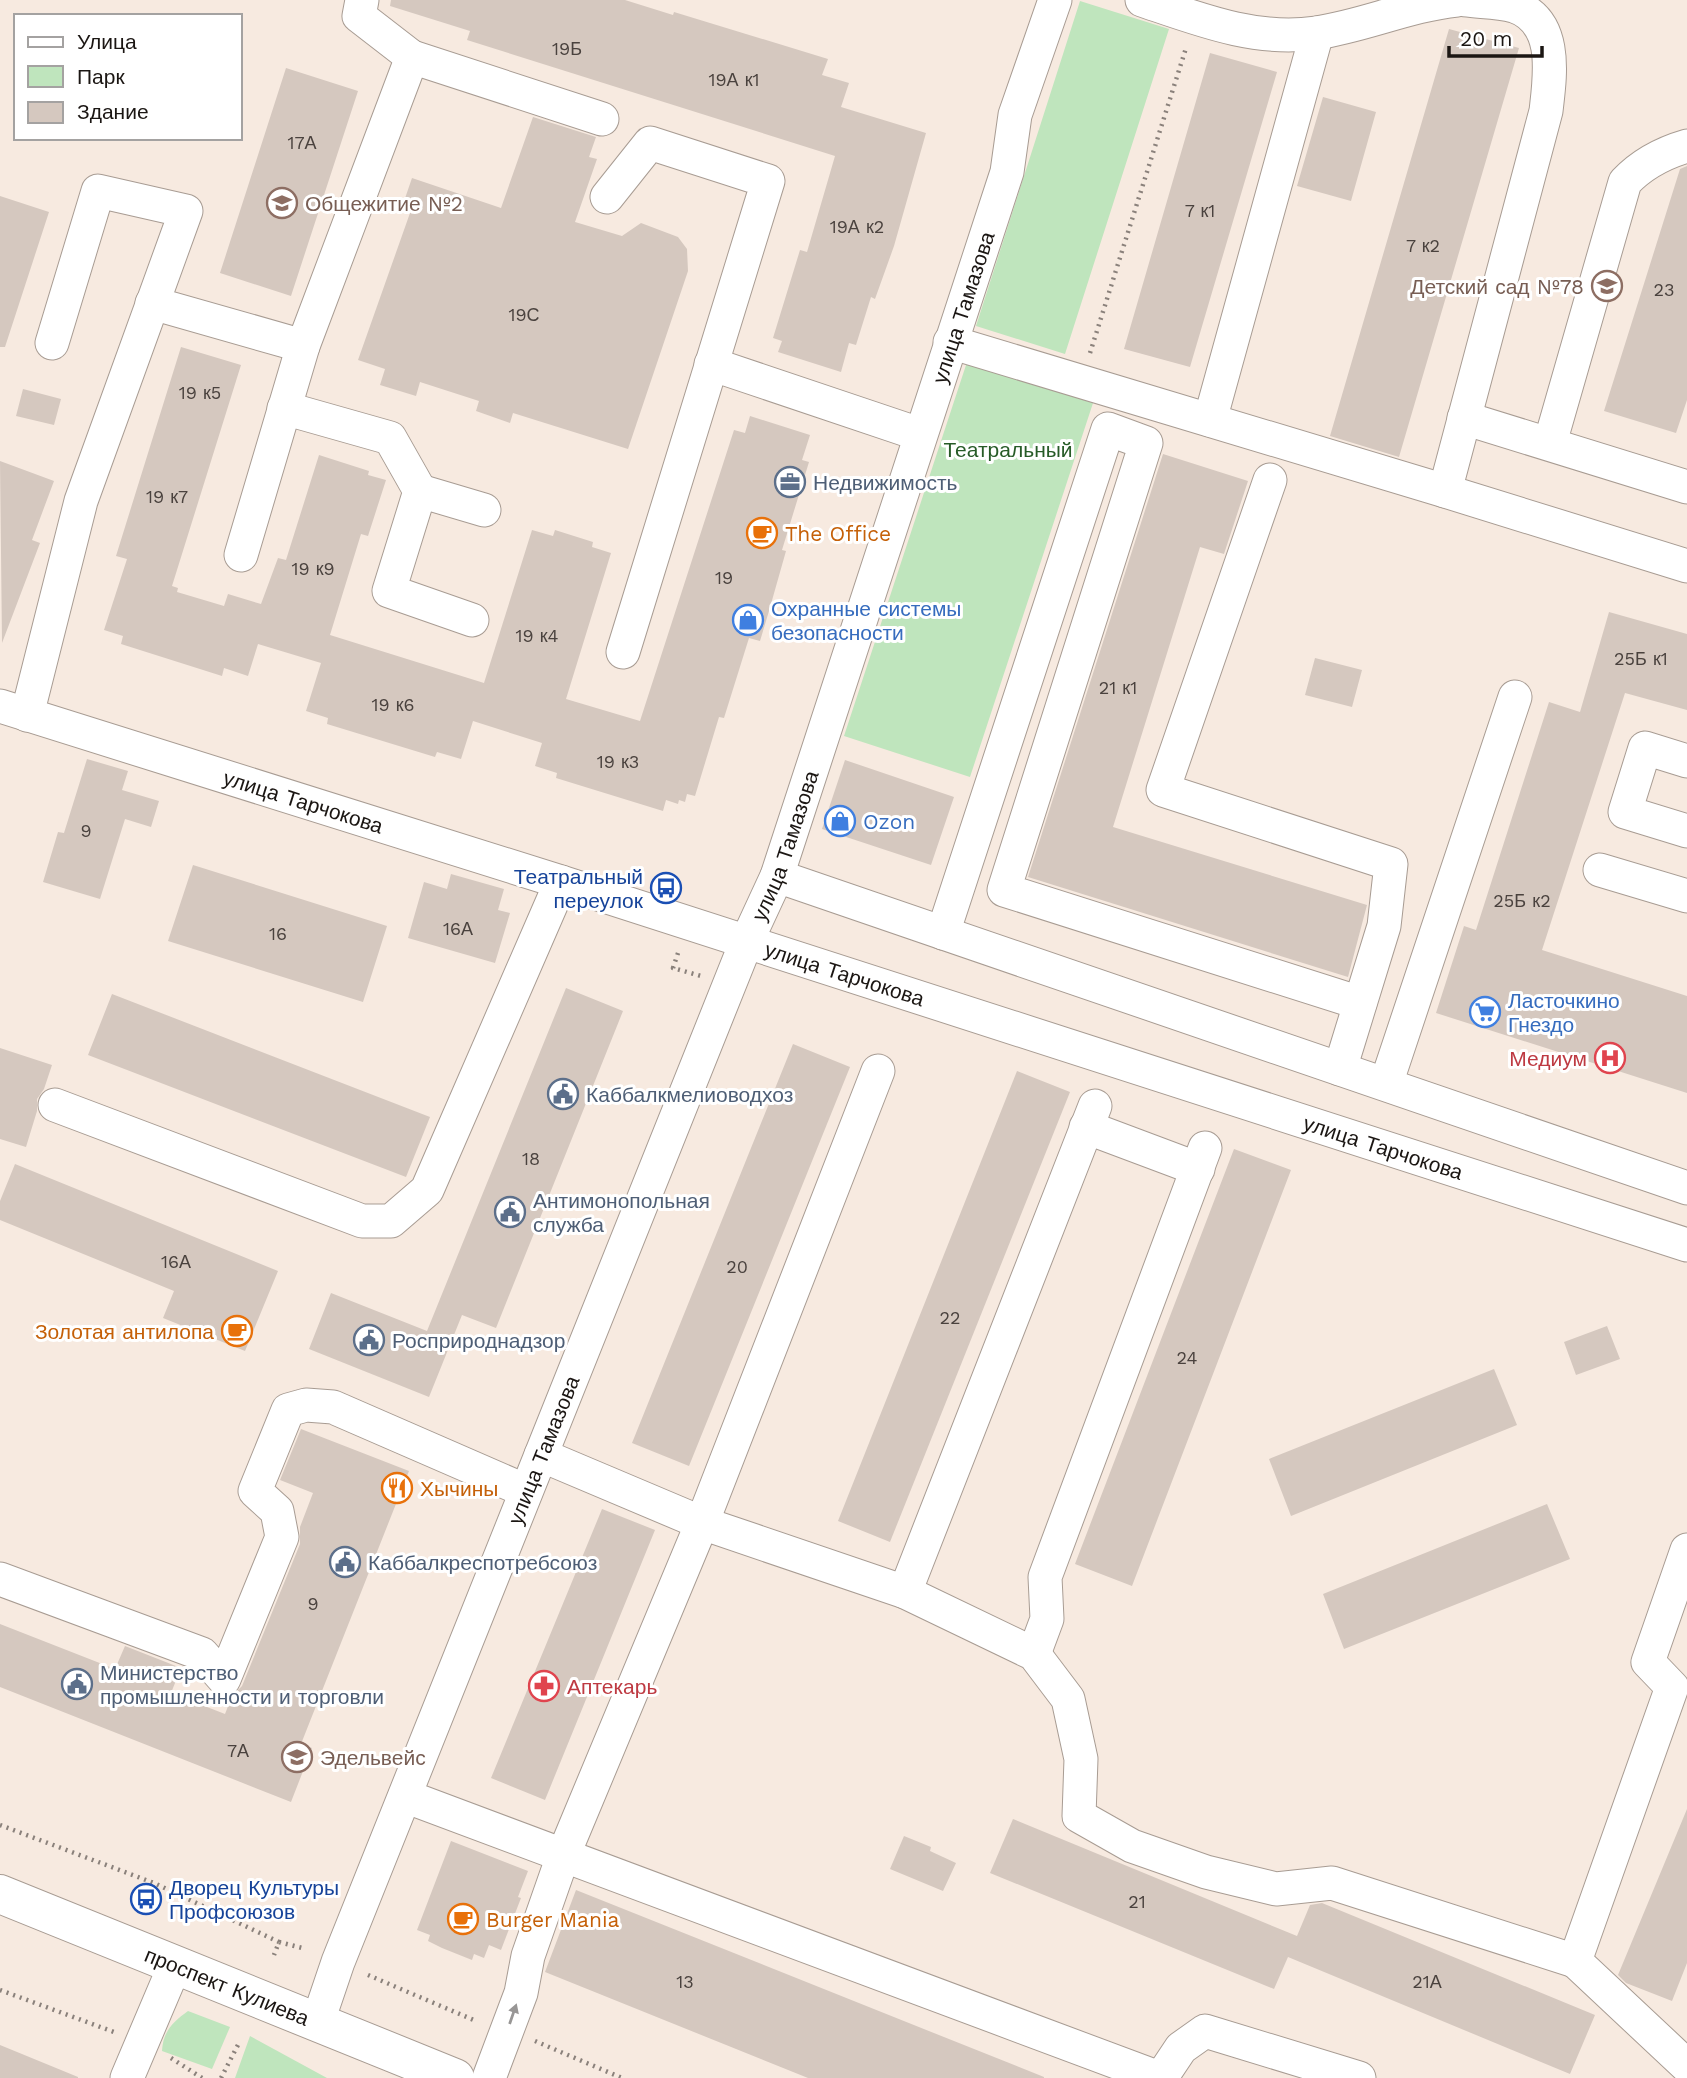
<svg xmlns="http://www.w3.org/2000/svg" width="1687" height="2078" viewBox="0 0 1687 2078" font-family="'Work Sans',sans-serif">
	<rect width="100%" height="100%" fill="#f7eae0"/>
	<path fill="#bfe5bd" d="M1080,1L1169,29L1065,354L976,326Z
		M967,362L1093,403L970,777L844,736Z
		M188,2011L230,2027L212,2069L162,2051C163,2031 173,2022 188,2011Z
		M250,2036L327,2078H235Z"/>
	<path fill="#d5c8bf" d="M391,0H625L673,15L674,12L828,59L822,75L849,83L841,107L926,133L894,246L875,299L871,297L856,345L849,343L841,372L778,352L782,341L773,338L800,250L807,252L835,156L467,40L470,31L390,6Z
		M1449,29L1519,48L1399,457L1330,436Z
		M1210,53L1277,72L1190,367L1124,349Z
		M286,68L358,91L291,296L220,273Z
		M1323,97L1376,112L1351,201L1297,186Z
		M533,117L596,137L589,157L597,159L575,222L622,236L641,223L678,237L687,249L688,271L628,449L513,413L510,423L476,411L479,401L420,382L416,396L380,385L385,369L358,360L410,213L401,210L412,178L501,208Z
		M1687,166V400L1676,433L1604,411L1680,169Z
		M0,196L49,212L5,347H0Z
		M181,347L241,365L172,586L178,588L177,592L224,606L228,594L261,604L278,558L286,560L319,455L369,471L368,475L386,480L368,536L361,534L330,635L484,683L532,530L553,536L555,530L593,542L592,547L611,553L566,699L640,721L734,430L745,433L750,416L810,435L802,460L809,462L782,550L786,551L769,611L760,641L749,638L724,718L719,717L695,796L687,794L685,802L679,800L678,804L666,800L663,811L556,778L557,773L535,766L542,743L473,721L461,759L437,752L435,757L327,724L328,718L306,711L321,663L258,644L248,676L224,668L222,676L121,644L123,636L104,630L127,559L116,556Z
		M23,389L61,399L54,425L16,416Z
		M1163,454L1248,481L1224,554L1200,547L1113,827L1367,905L1348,977L1028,877Z
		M0,461L54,481L32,540L40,543L2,643Z
		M1609,612L1687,634V710L1625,693L1542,950L1687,996V1093L1436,1013L1464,926L1476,930L1549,702L1580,712Z
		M1315,658L1362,670L1352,707L1305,695Z
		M87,759L128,771L122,790L159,801L151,827L125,819L100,899L43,882L58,832L64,833Z
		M845,760L954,797L931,865L822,829Z
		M193,865L387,926L363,1002L168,941Z
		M451,874L504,889L498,910L510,913L495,963L408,938L424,882L447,889Z
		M566,988L623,1011L496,1328L462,1315L429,1397L309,1349L331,1293L427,1331Z
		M112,994L430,1117L406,1177L88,1055Z
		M793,1044L850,1067L689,1466L632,1443Z
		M0,1048L52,1065L44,1089L37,1099V1111L26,1147L0,1139Z
		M1017,1071L1070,1092L890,1542L838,1521Z
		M1234,1149L1291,1170L1132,1586L1075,1564Z
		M15,1164L278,1271L245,1351L163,1318L174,1291L0,1220V1201Z
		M1607,1326L1620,1359L1576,1375L1564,1342Z
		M1494,1369L1517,1425L1291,1516L1269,1459Z
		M301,1429L409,1471L301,1744L312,1748L291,1802L0,1687V1624L115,1669L125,1646L181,1668L171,1693L225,1714L232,1696L242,1686L300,1544V1527L313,1493L280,1480Z
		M1547,1504L1570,1559L1344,1649L1323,1594Z
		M602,1509L655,1530L545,1800L491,1778Z
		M1687,1809V1963L1672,2001L1626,1983L1618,1975Z
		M1013,1819L1297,1936L1310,1905L1322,1903L1595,2015L1570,2074L1288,1957L1274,1989L990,1873Z
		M904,1836L931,1847L930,1851L956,1863L943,1891L890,1869Z
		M451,1841L528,1871L518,1897L521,1898L501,1950L489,1945L484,1958L474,1954L472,1960L442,1948L428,1941L430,1935L417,1930Z
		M576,1890L1044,2077V2078H808L545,1972Z
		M0,2045L78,2077V2078H0Z"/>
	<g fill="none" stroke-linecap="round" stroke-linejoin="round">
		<g stroke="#a89c93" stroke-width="35">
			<g id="minor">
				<path d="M362,0L359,16L412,57"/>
				<path d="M1142,0C1198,19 1256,42 1316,33C1364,26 1409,5 1457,0"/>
				<path d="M1465,0C1481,2 1499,2 1514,6C1559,21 1550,76 1546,111L1445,491L1687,566"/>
				<path d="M607,197L650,143L768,181L623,652"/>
				<path d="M152,303L303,346L241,555"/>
				<path d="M950,342L1445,491"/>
				<path d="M303,346L412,57L602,119"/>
				<path d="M711,364L919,434"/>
				<path d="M284,408L390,438L420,491L389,591L472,620"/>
				<path d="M1464,418L1687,487"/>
				<path d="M1210,420L1317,33"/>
				<path d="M1550,443L1625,182C1642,164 1663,153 1687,146"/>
				<path d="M1270,480L1163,790L1391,864L1384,926L1340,1069"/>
				<path d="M420,491L484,510"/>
				<path id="s1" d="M0,706L561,882L1687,1245"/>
				<path d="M27,715L81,501L186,211L98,191L52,343"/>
				<path d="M1687,761L1645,748L1625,812L1687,831"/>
				<path d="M1600,870L1687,896"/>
				<path d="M777,876L1687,1188"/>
				<path d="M943,933L1108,429L1146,443L1004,890L1360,1003"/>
				<path d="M1386,1084L1515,697"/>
				<path d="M55,1105L362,1221H391L427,1190L561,882"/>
				<path d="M1086,1127L1198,1169"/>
				<path d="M541,1455L702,1523L905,1592L1034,1654L1068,1699L1081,1759L1079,1816L1132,1846L1206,1872L1276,1889L1332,1883L1575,1961L1672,1687L1648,1662L1687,1550"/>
				<path d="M0,1579L202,1654L224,1679L282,1537L277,1511L255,1491L288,1410L306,1405L333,1407L526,1491"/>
				<path d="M905,1592L1095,1106"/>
				<path d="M1034,1654L1047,1619L1045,1577L1205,1148"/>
				<path d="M405,1796L1159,2078"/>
				<path d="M1575,1961L1687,2066"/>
				<path id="s2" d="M318,2021L338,1962L746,943L777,876L1007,172L1015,115L1055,0"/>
				<path d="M127,2078L175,1965"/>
				<path d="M489,2078L521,1993L528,1956L563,1856L702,1523L878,1071"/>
				<path d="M1161,2078L1181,2048L1205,2031L1359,2078"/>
			</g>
		</g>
		<g stroke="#a89c93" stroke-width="40">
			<g id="major">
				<path id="s3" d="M0,1894L455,2078"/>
			</g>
		</g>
		<path stroke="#8a817b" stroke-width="4.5" stroke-dasharray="2 5" stroke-linecap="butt" d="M1090,353L1186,48
			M678,953L673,968L701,976
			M0,1825L154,1883L279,1942L274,1955
			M146,1899L154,1883
			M279,1942L306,1949
			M368,1975L476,2021
			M0,1990L114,2032
			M535,2041L622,2078
			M171,2058L202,2078
			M221,2078L240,2041"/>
		<use href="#minor" stroke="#fff" stroke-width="33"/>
		<use href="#major" stroke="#fff" stroke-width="38"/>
	</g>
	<defs><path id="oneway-solid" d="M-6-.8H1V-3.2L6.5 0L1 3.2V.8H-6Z" transform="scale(1.75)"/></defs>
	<use fill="#989695" href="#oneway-solid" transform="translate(513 2014) rotate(-71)"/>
	<defs>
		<g id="university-ring" transform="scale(1.575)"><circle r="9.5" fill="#fff" stroke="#8d6e63" stroke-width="1.5"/><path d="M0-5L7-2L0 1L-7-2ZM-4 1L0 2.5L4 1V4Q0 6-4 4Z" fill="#8d6e63"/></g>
		<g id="school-ring" transform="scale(1.575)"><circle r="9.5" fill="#fff" stroke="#8d6e63" stroke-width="1.5"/><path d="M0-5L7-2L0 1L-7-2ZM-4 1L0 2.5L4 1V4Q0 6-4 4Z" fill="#8d6e63"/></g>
		<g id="office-ring" transform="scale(1.575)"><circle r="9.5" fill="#fff" stroke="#5c6f8a" stroke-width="1.5"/><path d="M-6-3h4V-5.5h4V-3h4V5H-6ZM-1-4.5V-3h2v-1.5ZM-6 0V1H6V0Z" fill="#5c6f8a"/></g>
		<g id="cafe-ring" transform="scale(1.575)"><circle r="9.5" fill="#fff" stroke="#e8710a" stroke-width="1.5"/><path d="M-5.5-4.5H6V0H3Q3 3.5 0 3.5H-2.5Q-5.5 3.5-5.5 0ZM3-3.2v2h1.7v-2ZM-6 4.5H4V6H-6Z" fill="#e8710a"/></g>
		<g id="shop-ring" transform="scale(1.575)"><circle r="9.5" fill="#fff" stroke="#3f7fe0" stroke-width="1.5"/><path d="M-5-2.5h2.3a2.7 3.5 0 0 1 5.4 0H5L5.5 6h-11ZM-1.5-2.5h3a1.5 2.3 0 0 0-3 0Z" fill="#3f7fe0"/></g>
		<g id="bus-ring" transform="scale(1.575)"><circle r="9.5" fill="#fff" stroke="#1a4fb4" stroke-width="1.5"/><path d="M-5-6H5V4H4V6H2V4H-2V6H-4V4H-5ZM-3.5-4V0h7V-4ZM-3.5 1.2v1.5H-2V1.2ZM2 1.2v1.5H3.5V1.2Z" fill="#1a4fb4"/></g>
		<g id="supermarket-ring" transform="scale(1.575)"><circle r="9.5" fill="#fff" stroke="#3f7fe0" stroke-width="1.5"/><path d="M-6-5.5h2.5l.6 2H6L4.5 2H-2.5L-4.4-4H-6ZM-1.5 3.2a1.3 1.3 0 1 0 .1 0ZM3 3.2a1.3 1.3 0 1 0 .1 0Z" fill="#3f7fe0"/></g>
		<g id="hospital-ring" transform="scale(1.575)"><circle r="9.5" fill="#fff" stroke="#e0444e" stroke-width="1.5"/><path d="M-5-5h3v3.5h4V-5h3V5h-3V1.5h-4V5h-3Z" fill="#e0444e"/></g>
		<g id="civic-ring" transform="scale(1.575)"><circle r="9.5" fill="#fff" stroke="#5c6f8a" stroke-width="1.5"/><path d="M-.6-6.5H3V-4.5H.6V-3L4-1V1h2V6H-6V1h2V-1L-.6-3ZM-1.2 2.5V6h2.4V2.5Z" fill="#5c6f8a"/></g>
		<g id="restaurant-ring" transform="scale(1.575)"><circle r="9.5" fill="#fff" stroke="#e8710a" stroke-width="1.5"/><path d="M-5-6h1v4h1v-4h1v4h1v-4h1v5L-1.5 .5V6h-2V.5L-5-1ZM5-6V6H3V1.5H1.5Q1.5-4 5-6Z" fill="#e8710a"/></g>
		<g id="pharmacy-ring" transform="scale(1.575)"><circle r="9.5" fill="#fff" stroke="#e0444e" stroke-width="1.5"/><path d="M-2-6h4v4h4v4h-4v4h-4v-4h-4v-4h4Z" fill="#e0444e"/></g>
	</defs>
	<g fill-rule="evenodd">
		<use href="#university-ring" x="282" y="203"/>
		<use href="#school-ring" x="1607" y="286"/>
		<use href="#office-ring" x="790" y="482"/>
		<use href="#cafe-ring" x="762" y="533"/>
		<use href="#shop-ring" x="748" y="620"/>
		<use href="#shop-ring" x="840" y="821"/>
		<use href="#bus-ring" x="666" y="888"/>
		<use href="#supermarket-ring" x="1485" y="1012"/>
		<use href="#hospital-ring" x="1610" y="1058"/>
		<use href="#civic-ring" x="563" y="1094"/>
		<use href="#civic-ring" x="510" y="1212"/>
		<use href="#cafe-ring" x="237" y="1331"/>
		<use href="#civic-ring" x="369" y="1340"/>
		<use href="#restaurant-ring" x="397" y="1488"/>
		<use href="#civic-ring" x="345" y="1562"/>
		<use href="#civic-ring" x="77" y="1684"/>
		<use href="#pharmacy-ring" x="544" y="1686"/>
		<use href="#school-ring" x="297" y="1757"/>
		<use href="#bus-ring" x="146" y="1899"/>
		<use href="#cafe-ring" x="463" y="1919"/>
	</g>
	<g text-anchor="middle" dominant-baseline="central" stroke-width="6" stroke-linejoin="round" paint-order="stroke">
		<g font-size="18" fill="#4a423e">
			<text x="567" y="48">19Б</text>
			<text x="734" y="79">19А к1</text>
			<text x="302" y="142">17А</text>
			<text x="1200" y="210">7 к1</text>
			<text x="857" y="226">19А к2</text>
			<text x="1423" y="245">7 к2</text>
			<text x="1664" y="289">23</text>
			<text x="524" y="314">19С</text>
			<text x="200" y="392">19 к5</text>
			<text x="167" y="496">19 к7</text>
			<text x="313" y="568">19 к9</text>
			<text x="724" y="577">19</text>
			<text x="537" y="635">19 к4</text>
			<text x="1641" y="658">25Б к1</text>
			<text x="1118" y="687">21 к1</text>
			<text x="393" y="704">19 к6</text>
			<text x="618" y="761">19 к3</text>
			<text x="86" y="830">9</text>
			<text x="1522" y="900">25Б к2</text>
			<text x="458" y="928">16А</text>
			<text x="278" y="933">16</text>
			<text x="531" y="1158">18</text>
			<text x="176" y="1261">16А</text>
			<text x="737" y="1266">20</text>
			<text x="950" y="1317">22</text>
			<text x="1187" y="1357">24</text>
			<text x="313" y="1603">9</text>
			<text x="238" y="1750">7А</text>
			<text x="1137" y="1901">21</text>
			<text x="685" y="1981">13</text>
			<text x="1427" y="1981">21А</text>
		</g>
		<g font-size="21" fill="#785e54" stroke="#fff" text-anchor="start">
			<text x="305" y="203">Общежитие №2</text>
			<text x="1584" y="286" text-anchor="end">Детский сад №78</text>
			<text x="320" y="1757">Эдельвейс</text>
		</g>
		<g font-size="21" fill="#1b1613" stroke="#fff">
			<text stroke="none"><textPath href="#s2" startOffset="1832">улица Тамазова</textPath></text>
			<text stroke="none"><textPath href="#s1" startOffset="318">улица Тарчокова</textPath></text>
			<text stroke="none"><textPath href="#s2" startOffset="1265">улица Тамазова</textPath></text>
			<text stroke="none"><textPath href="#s1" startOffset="886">улица Тарчокова</textPath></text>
			<text stroke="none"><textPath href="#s1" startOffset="1452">улица Тарчокова</textPath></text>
			<text stroke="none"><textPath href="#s2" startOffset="614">улица Тамазова</textPath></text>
			<text stroke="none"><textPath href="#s3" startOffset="245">проспект Кулиева</textPath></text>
		</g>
		<g font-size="21" fill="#275b27" stroke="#fff">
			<text x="1008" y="449">Театральный</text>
		</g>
		<g font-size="21" fill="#4e5e75" stroke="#fff" text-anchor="start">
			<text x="813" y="482">Недвижимость</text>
			<text x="586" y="1094">Каббалкмелиоводхоз</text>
			<text x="533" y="1200">Антимонопольная<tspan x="533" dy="24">служба</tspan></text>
			<text x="392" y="1340">Росприроднадзор</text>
			<text x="368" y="1562">Каббалкреспотребсоюз</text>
			<text x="100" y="1672">Министерство<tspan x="100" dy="24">промышленности и торговли</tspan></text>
		</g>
		<g font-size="21" fill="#c56008" stroke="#fff" text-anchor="start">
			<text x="785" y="533">The Office</text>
			<text x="214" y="1331" text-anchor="end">Золотая антилопа</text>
			<text x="420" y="1488">Хычины</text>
			<text x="486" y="1919">Burger Mania</text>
		</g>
		<g font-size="21" fill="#366cbe" stroke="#fff" text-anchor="start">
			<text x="771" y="608">Охранные системы<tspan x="771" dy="24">безопасности</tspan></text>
			<text x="863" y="821">Ozon</text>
			<text x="1508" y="1000">Ласточкино<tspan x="1508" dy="24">Гнездо</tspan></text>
		</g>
		<g font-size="21" fill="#164399" stroke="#fff" text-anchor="end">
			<text x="643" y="876">Театральный<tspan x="643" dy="24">переулок</tspan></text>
			<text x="169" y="1887" text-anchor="start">Дворец Культуры<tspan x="169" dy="24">Профсоюзов</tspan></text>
		</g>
		<g font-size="21" fill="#be3a42" stroke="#fff" text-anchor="end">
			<text x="1587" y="1058">Медиум</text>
			<text x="567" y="1686" text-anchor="start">Аптекарь</text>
		</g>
	</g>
	<rect x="14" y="14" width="228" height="126" fill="#ffffff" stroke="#a4a2a1" stroke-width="2"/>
	<rect x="28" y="37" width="35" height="10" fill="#ffffff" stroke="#a4a2a1" stroke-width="2"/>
	<text x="77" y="49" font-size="21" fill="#1b1613">Улица</text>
	<rect x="28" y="66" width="35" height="21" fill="#bfe5bd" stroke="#a4a2a1" stroke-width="2"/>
	<text x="77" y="84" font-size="21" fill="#1b1613">Парк</text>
	<rect x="28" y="102" width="35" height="21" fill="#d5c8bf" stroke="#a4a2a1" stroke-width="2"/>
	<text x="77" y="119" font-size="21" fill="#1b1613">Здание</text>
	<path d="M1449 46v10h93v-10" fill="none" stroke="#1b1613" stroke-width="3.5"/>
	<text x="1460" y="46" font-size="21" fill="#1b1613" stroke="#ffffff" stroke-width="5" paint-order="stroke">20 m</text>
</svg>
